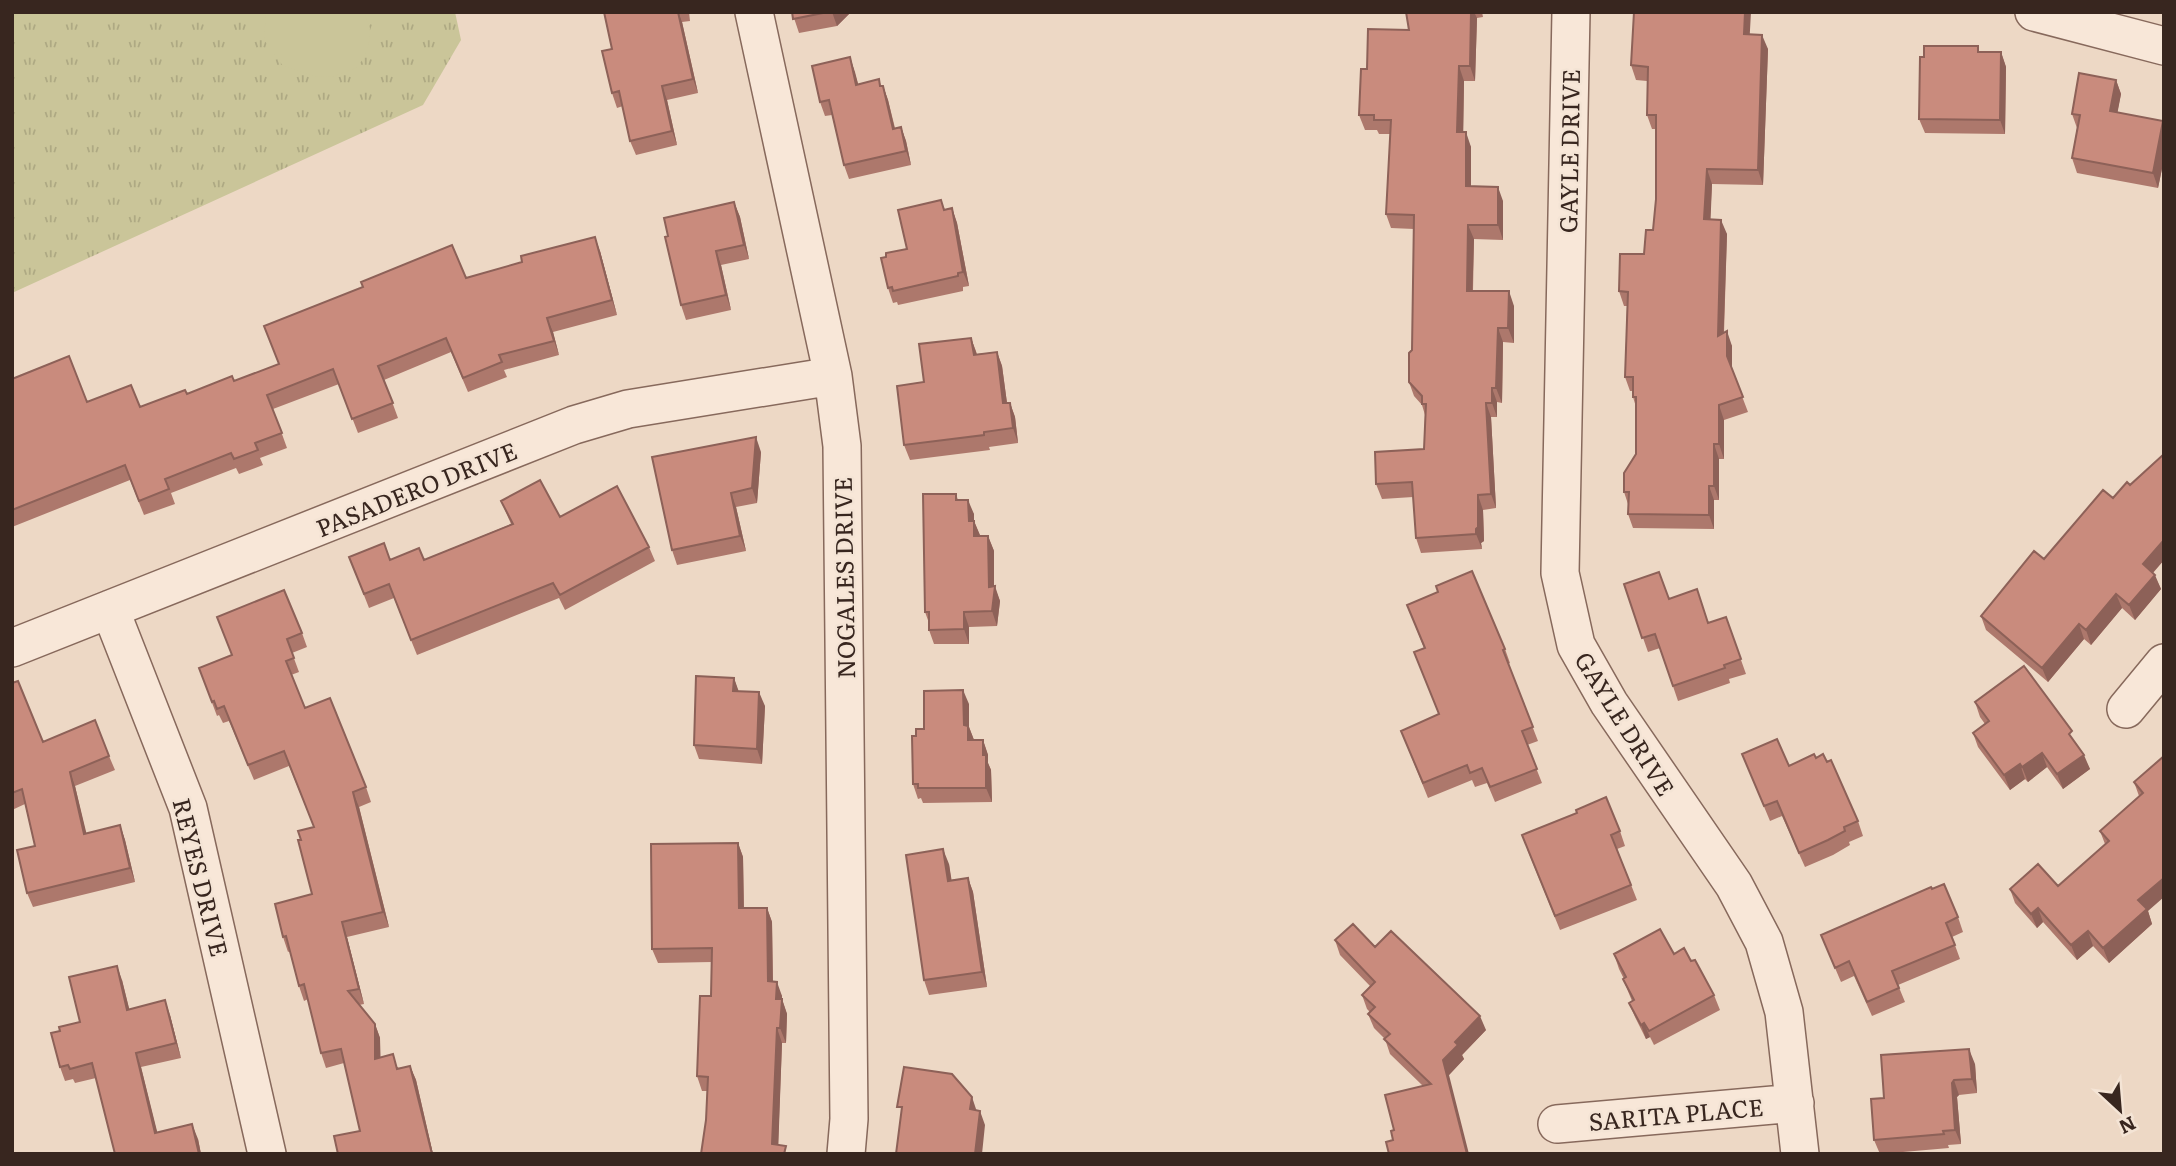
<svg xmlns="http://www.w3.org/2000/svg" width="2176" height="1166" viewBox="0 0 2176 1166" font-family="Literata,serif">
	<defs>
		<pattern id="grass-tufts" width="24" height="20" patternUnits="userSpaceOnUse" patternTransform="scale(1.75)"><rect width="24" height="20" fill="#cac599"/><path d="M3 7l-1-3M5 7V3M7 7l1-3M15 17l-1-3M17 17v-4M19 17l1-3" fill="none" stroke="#aea983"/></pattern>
	</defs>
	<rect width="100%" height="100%" fill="#edd8c5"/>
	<path fill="url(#grass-tufts)" d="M12,12H455L461,40L423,105L12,293Z"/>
	<path fill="#cac599" d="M266,12H364L370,28L369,42L364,58L356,68L334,76L316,77L283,66L264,40Z"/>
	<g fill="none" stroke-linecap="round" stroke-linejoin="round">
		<g stroke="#87695c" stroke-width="40">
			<path id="minor" d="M754,12L833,376L842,446L849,1119L846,1154
				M1571,12L1560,573L1576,645L1609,703L1734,885L1764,942L1784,1012L1800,1154
				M2034,12L2164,46
				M110,609L188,808L267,1154
				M12,648L574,425L628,409L833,376
				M2126,709L2164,663
				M1557,1124L1795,1103"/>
		</g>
		<use href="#minor" stroke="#f8e7d8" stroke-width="37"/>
	</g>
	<path fill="#ad786c" d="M604,12H689L690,21L682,22L698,93L667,100L677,145L636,155L630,141L623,106L617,108L612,93V49Z
		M792,12H851L837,26L799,33Z
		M1406,12H1482L1483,17L1477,18L1475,81H1464L1463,132L1471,147V186L1503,201V240L1474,239L1473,291L1514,306V343L1503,342L1502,403L1497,402V417H1491L1496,508L1483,510L1484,541L1481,543L1482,549L1421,553L1416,538L1413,497L1382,499L1376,484L1424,449L1425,415L1422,405L1414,396L1409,382L1412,350L1414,229L1391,228L1386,214L1390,134H1379L1377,130H1365L1359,115L1367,69L1409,30Z
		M1750,34L1768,49L1763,185L1712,184L1710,219L1727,234L1724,333L1732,346V370L1748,412L1724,420V459H1719V500H1714V529L1633,528L1628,514V504L1624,492L1636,454V407L1633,397V391H1630L1625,377L1627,306H1624L1619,291L1644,254L1653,230L1656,199V129H1652L1647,115V81L1636,80L1631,65Z
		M1980,52H2001L2006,67L2005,134L1925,133L1919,119Z
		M850,57L858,84L879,79L881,86H883L888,100L895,128L901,127L906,141L911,165L849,179L844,165L832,115L825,116L820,102Z
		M2116,80L2121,94L2117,113L2163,121L2164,124V159L2158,188L2077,173L2072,158L2077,128L2072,114Z
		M734,202L740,217L749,259L721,265L731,310L686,320L681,305L668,236Z
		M952,208L957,223L969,286L963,287V291L898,305L897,302L893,303L888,288L886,257L907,249L945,210Z
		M600,251L617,315L553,332L559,355L504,370L507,377L468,392L451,352L384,380L398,418L358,433L339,384L273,409L287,448L260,458L263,465L239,474L236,468L171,493L175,504L144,515L130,480L12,527V379L87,402L140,407L234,381L279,364L466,278Z
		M971,338L977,354L997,352L1002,366L1007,403H1010L1015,417L1018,443L989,447L990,450L910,460L904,445L924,382Z
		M761,452L757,503L736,507L746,551L677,565L672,550Z
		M2164,454V560L2153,573L2161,589L2135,620L2122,608L2091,645L2084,639L2048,682L1986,630L1981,616L2113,498L2130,485Z
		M956,494L958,500L974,514V521L980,536H988L994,551V586L1000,601L997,626L969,627V644H934L929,630V623L925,612Z
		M501,501L560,517L649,547L655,561L565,610L559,598L417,655L394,598L369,608L349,557L390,560H424L511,524Z
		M1624,584L1669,599L1709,623L1731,632L1746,674L1729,679L1730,683L1678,701L1660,648L1648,652Z
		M1407,605L1505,649L1510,663L1508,664L1538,741L1527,745L1542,783L1495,802L1487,783L1475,787L1472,780L1428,798L1401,731L1439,714L1414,652L1424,648Z
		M302,633L307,647L292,653L299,672L291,675L305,708L366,787L371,802L359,807L389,927L347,937L364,1004L359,1005L375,1024L380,1038V1057L399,1068L410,1066L416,1080L433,1154H338L360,1131L344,1063L326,1068L321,1053L308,999L304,1001L299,986L290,951L288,952L283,937L312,894L301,840L314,827L289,766L254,780L229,721L223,723L219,715L217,716L199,668L232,655Z
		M734,678L738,691L765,706L762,764L699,759L694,745Z
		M12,683L43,742L109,756L115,770L75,786L86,834L120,825L125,840L135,882L33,907L27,893L35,846L25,804L12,810Z
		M1975,702L2076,743L2090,769L2063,789L2047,767L2028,782L2025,779L2010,790L1978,747L1973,733L1985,724L1980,717Z
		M969,704V727L974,740H983L988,755V763L991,770L992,802L923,803L921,798L918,799L913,784L916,736L924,729Z
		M1742,754L1789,766L1858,821L1863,836L1849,842L1850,845L1833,855L1805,867L1782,816L1770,821Z
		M2164,756L2148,911L2152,924L2109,963L2093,946L2077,960L2043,922L2037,928L2015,903L2010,889L2058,886L2105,844L2100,831L2139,796L2134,782Z
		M1620,831L1625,846L1617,849L1637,900L1560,930L1527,849Z
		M738,843L743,857L744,908H767L772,922L773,981L782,996V999L787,1014L786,1043H782L778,1145L788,1154L706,1120L707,1091H702L697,1076L711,996L712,962L658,963L652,949Z
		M949,864L951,880L968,878L973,892L987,987L929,995L924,980Z
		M1958,917L1963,932L1952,937L1960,959L1898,985L1905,1002L1872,1016L1854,976L1841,982L1821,935Z
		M1335,940L1375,947L1486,1030L1462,1055L1464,1059L1449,1075L1393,1140L1394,1130L1423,1086L1390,1054L1385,1039L1374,1028L1368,1014L1370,1012L1367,1009L1362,995L1370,986L1340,955Z
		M1614,954H1674L1691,961L1714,995L1720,1010L1654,1045L1650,1037L1646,1039L1635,1017L1629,1003L1632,1001L1623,979H1624L1619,969Z
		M122,980L129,1009L170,1015L181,1058L141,1067L157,1133L198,1139L201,1154H115L96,1078L75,1083L73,1079L65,1081L60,1067L80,1022Z
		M1975,1064L1977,1093L1959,1095L1957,1097L1961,1144L1948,1145L1949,1148L1880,1154L1874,1140L1884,1098Z"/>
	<path fill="#8d6158" d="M678,12L682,22L698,93L693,79Z
		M832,12H851L837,26Z
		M1471,12H1474L1477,18L1475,81L1470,66Z
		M1745,12H1751L1749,48L1744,34Z
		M1762,35L1768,49L1763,185L1758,170Z
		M2001,52L2006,67L2005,134L2000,120Z
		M850,57L855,72L862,99L856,85Z
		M1459,66L1464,81L1463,147L1457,132Z
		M2116,80L2121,94L2115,126L2110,111Z
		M662,86L667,100L677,145L672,131Z
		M883,86L888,100L898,143L893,129Z
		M2163,121L2164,124V159L2158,188L2153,173Z
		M901,127L906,141L911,165L906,151Z
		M1466,132L1471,147V200L1466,186Z
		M1707,169L1712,184L1710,233L1704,219Z
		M1498,187L1503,201V240L1498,225Z
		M734,202L740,217L749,259L744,245Z
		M952,208L957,223L969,286L963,272Z
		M1721,220L1727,234L1723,350L1718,336Z
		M1468,225L1474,239L1472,305L1467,291Z
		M595,237L600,251L617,315L612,300Z
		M716,251L721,265L731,310L726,295Z
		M1509,291L1514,306V343L1508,328Z
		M547,318L553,332L559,355L554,341Z
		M1498,328L1503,342L1502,403L1496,388Z
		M1727,331L1732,346V371L1727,356Z
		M971,338L976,352L979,369L974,355Z
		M997,352L1002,366L1009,418L1003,403Z
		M1492,388L1497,402V417L1492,403Z
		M1010,403L1015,417L1018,443L1013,428Z
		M1486,403L1491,417L1496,508L1491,494Z
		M1719,405L1724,420V459L1719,444Z
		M756,437L761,452L757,503L752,488Z
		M1714,444L1719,459V500L1714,486Z
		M1709,486L1714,500V529L1709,515Z
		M731,493L736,507L746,551L740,536Z
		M1478,495L1483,510L1484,541L1481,543L1482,549L1476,534Z
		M968,500L974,514V535L969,521Z
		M974,521L980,535L979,551L974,536Z
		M988,536L994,551V589L995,586L1000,601L997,626L992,611L989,587Z
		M2164,540V560L2148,578L2143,564Z
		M2155,575L2161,589L2135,620L2129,605Z
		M2116,594L2122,608L2091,645L2086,630Z
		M964,612L969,627V644L964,629Z
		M2079,624L2084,639L2048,682L2042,668Z
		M734,678L739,692L733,691Z
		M963,690L969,704V727L974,740V755L964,725Z
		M759,692L765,706L762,764L757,749Z
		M983,740L988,755V763L991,770L992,802L986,788Z
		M2042,753L2047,767L2028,782L2022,767Z
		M2084,755L2090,769L2063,789L2057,774Z
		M2020,764L2025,779L2010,790L2004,775Z
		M70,772L75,786L90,848L84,834Z
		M353,792L359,807L389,927L383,912Z
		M120,825L125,840L135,882L130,868Z
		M738,843L743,857L744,923L739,908Z
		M943,849L949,864L954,895L948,881Z
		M968,878L973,892L987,987L982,972Z
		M2164,878V897L2148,911L2152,924L2109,963L2103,948L2138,900Z
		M767,908L772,922L773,996L768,981Z
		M2038,908L2043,922L2037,928L2031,914Z
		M342,922L347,937L364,1004L359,989Z
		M2088,931L2093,946L2077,960L2071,945Z
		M117,966L122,980L133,1024L127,1010Z
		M777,982L782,996L781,1012L782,999L787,1014L786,1043L780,1028L776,999Z
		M165,1000L170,1015L181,1058L176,1043Z
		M1480,1016L1486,1030L1462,1055L1464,1059L1449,1075L1469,1154H1467L1443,1060L1455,1042Z
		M1644,1023L1650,1037L1646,1039L1641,1025Z
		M375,1024L380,1038L381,1073L375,1059Z
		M777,1028L782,1043L778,1154L772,1144Z
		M1969,1049L1975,1064L1977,1093L1972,1079Z
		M136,1053L141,1067L161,1147L155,1133Z
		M410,1066L416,1080L433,1154H432Z
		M1954,1080L1959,1095L1957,1097L1961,1144L1955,1130L1952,1083Z
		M972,1097L977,1112L970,1109Z
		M980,1111L985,1125L982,1154H975Z
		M192,1124L198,1139L201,1154H199Z"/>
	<path fill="#c98b7d" stroke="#8d6158" stroke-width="2" d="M604,12H678L693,79L662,86L672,131L630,141L619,91L612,93L602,51L612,49Z
		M792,12H828L793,19Z
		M1406,12H1471L1470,66H1459L1457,132H1466V186L1498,187V225H1468L1467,291H1509L1508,328H1498L1496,388H1492V403H1486L1491,494L1478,495V527L1476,529V534L1416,538L1412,482L1376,484L1375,452L1424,449L1426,404H1422V396L1409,382V353L1412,350L1414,215L1386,214L1391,120H1374V115H1359L1361,69H1367L1368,29L1409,30Z
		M1634,12H1745L1744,34L1762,35L1758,170L1707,169L1704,219L1721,220L1718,336L1727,331V356L1743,397L1719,405V444H1714V486H1709V515L1628,514L1629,492H1624V473L1636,454V397H1633V377H1625L1628,292L1619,291L1620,254H1644L1646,230H1653L1656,199V115H1647L1648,67L1631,65Z
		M1924,46H1978V52H2001L2000,120L1919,119L1920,57H1924Z
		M850,57L856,85L879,79L880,86H883L893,129L901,127L906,151L844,165L829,100L820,102L812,66Z
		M2079,73L2116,80L2110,111L2163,121L2153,173L2072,158L2080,115L2072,114Z
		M941,200L944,210L952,208L963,272L958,273V276L893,291L892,287L888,288L881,258L886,257V253L907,249L898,210Z
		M734,202L744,245L716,251L726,295L681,305L665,237L668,236L664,218Z
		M595,237L612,300L547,318L554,341L499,355L502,362L463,378L446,338L378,366L393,403L352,419L333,369L267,395L282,433L255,443L258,450L234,459L231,453L165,479L169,489L139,501L125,465L12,510V379L69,356L87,402L131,385L140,407L185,390L187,394L232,376L234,381L279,364L264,326L363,287L361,282L452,245L466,278L522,262L521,256Z
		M971,338L974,355L997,352L1003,403H1010L1013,428L984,432V435L904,445L897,386L924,382L919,344Z
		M756,437L752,488L731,493L740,536L672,550L652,457Z
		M2164,454V540L2143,564L2155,575L2129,605L2116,594L2086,630L2079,624L2042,668L1981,616L2034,551L2044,559L2103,490L2113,498L2127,482L2130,485Z
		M540,480L560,517L617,486L649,547L560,595L553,583L411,640L389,584L364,594L349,557L384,543L390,560L419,548L424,560L513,524L501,501Z
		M923,494H956V500H968L969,521H974V536H988L989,587L995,586L992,611L964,612V629L929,630V612H925Z
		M1472,571L1505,649L1503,650L1533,727L1522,731L1537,769L1490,787L1482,768L1470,773L1467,765L1423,783L1401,731L1439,714L1414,652L1425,648L1407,605L1438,592L1436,586Z
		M1659,572L1669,599L1697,589L1708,623L1726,617L1741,659L1724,665L1725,668L1673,686L1655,634L1642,638L1624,584Z
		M284,590L302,633L287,639L294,658L286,661L305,708L330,698L366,787L353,792L383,912L342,922L359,989L348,991L375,1024V1059L393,1054L397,1069L410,1066L432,1154H338L334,1136L360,1131L341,1049L321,1053L304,984L299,986L286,936L283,937L275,904L312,894L298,840H301L298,831L314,827L284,751L248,765L224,706L217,709L214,701L212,702L199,668L232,655L217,617Z
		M2024,666L2072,731L2069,734L2084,755L2057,774L2042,753L2022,767L2020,764L2004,775L1973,733L1989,721L1975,702Z
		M696,676L734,678L733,691L759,692L757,749L694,745Z
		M18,681L43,742L95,720L109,756L70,772L84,834L120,825L130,868L27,893L17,850L35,846L22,789L12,793V683Z
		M963,690L964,725L968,726V740H983V755H986V788H918V784H913L912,736H916V729H924V691Z
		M1777,739L1789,766L1814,754L1816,758L1823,754L1827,762L1831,760L1858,821L1844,827L1845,831L1828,840L1799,853L1777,801L1764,806L1742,754Z
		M2164,756V878L2138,900L2147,909L2103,948L2088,931L2071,945L2038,908L2031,914L2010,889L2038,864L2058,886L2109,841L2100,831L2143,793L2134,782Z
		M1606,797L1620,831L1611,835L1631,885L1555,916L1522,835L1577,813L1576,810Z
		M738,843L739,908H767L768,981L777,982L776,999H782L780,1028H777L772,1144L786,1146L784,1154H701L706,1120L708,1077L697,1076L700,996H711L712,948L652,949L651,844Z
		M943,849L948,881L968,878L982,972L924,980L906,855Z
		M1944,884L1958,917L1946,923L1955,945L1892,971L1899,988L1867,1002L1849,961L1835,968L1821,935L1931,887L1932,889Z
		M1353,924L1375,947L1391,931L1480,1016L1455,1042L1458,1045L1443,1060L1467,1154H1389L1386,1142L1393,1140L1391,1131L1394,1130L1385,1095L1431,1084L1384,1039L1390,1034L1368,1014L1375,1007L1362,995L1375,982L1335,940Z
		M1660,929L1674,954L1684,948L1691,961L1695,960L1714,995L1649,1031L1644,1023L1641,1025L1629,1003L1634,1000L1623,979L1626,977L1614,954Z
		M117,966L127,1010L165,1000L176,1043L136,1053L155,1133L192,1124L199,1154H115L92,1063L70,1069L68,1065L60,1067L51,1033L60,1031L59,1027L80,1022L69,977Z
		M1969,1049L1972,1079L1954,1080L1952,1083L1955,1130L1943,1131L1944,1134L1874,1140L1871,1099L1884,1098L1881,1055Z
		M904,1067L952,1074L972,1097L970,1109L980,1111L975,1154H896L902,1107H897Z"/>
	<g text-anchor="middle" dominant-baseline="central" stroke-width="5" stroke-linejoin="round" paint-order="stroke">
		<g font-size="24" fill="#38261f" stroke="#f4e4d5">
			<text transform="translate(1568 151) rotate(-89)">GAYLE DRIVE</text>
			<text transform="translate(416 488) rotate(-22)">PASADERO DRIVE</text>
			<text transform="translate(843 578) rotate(-91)">NOGALES DRIVE</text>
			<text transform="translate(1626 723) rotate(58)">GAYLE DRIVE</text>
			<text transform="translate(202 877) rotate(76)">REYES DRIVE</text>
			<text transform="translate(1676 1113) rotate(-5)">SARITA PLACE</text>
		</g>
	</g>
	<rect width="2176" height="1166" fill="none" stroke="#38261f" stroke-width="28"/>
	<g transform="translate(2120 1110) rotate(154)" stroke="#f4e4d5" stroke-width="5" paint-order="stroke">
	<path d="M0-5L12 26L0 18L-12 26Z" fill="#38261f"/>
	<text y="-10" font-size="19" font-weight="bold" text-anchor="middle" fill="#38261f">N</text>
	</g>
</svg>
